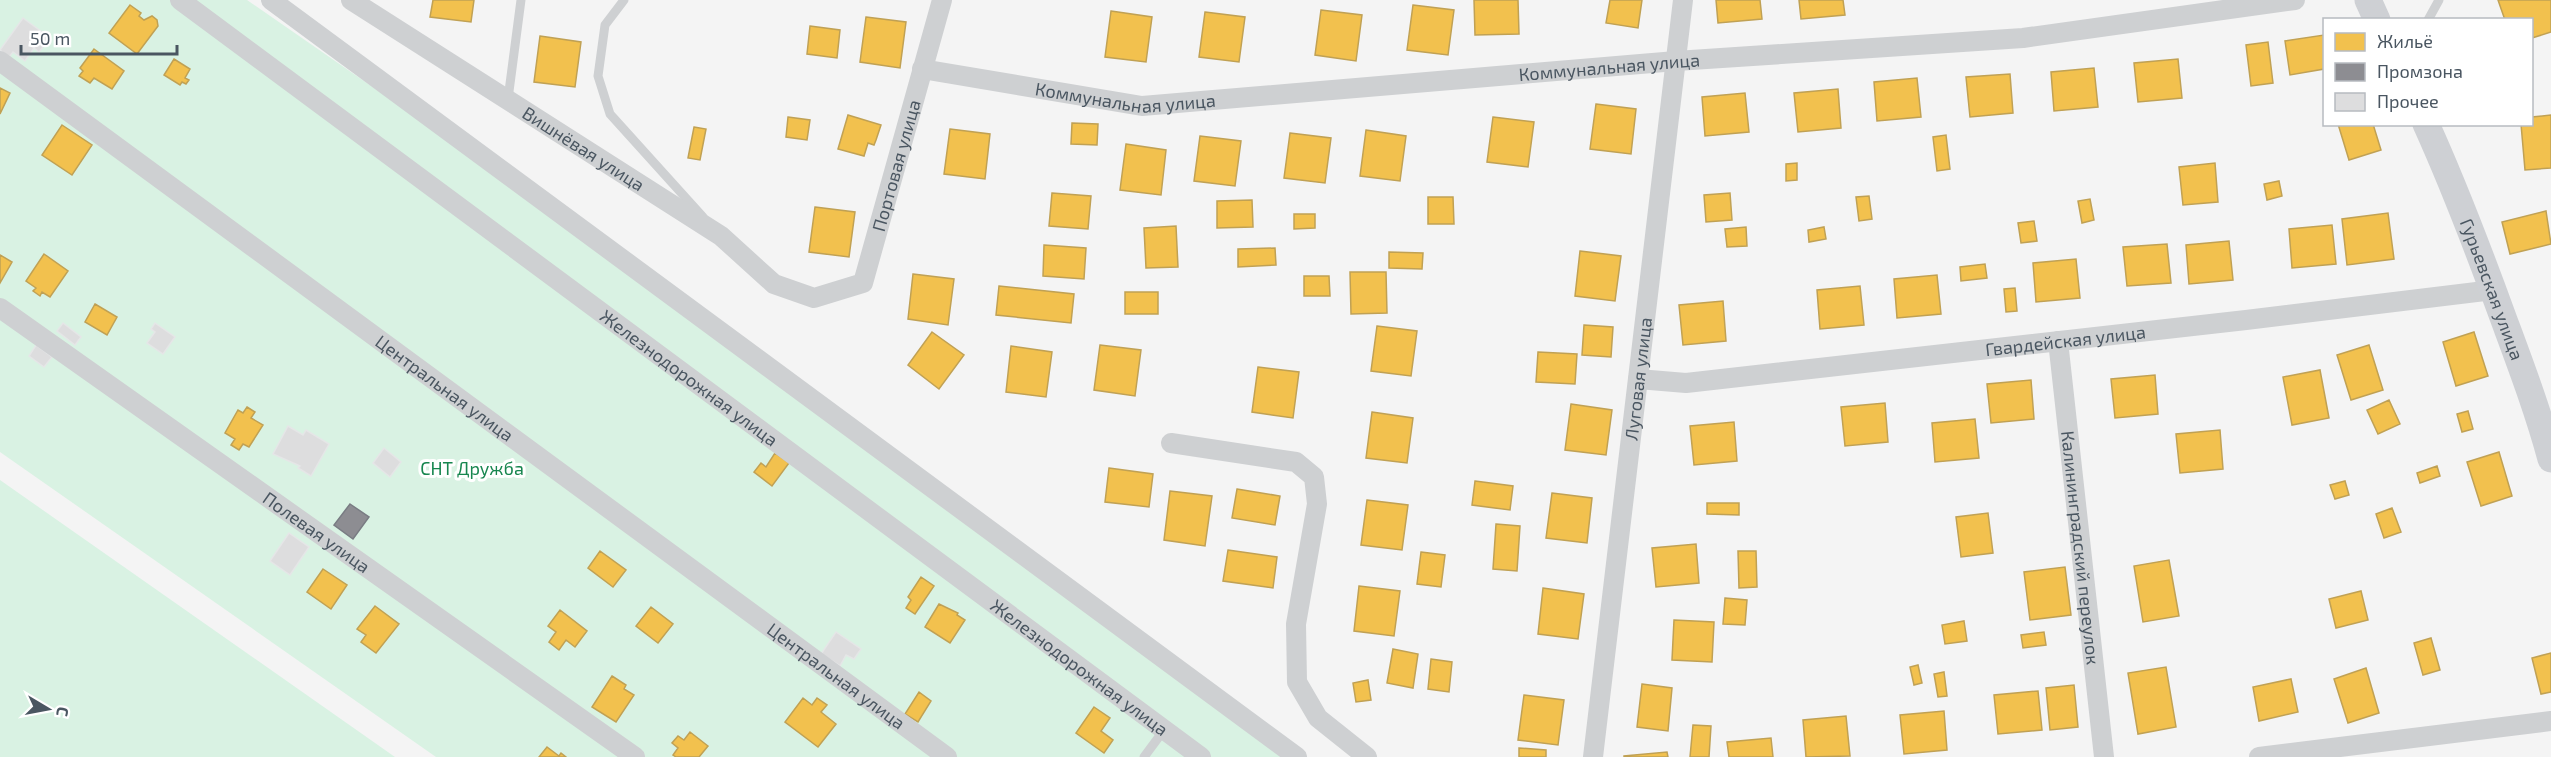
<svg xmlns="http://www.w3.org/2000/svg" width="2551" height="757" viewBox="0 0 2551 757" font-family="'Exo 2',sans-serif">
	<rect width="100%" height="100%" fill="#f4f4f4"/>
	<path fill="#d9f2e3" d="M0,0H247L618,257L1303,757H436L0,452Z
		M0,480L395,757H0Z"/>
	<path fill="#f2c14e" stroke="#c0a154" stroke-width="1.5" d="M433,0H474L471,22L430,17Z
		M1474,0H1518L1519,34L1475,35Z
		M1610,0H1642L1638,28L1606,23Z
		M1716,0H1760L1762,19L1718,23Z
		M1799,0H1843L1845,15L1801,19Z
		M2498,0H2551V32L2532,38V20H2505Z
		M130,5L141,13L139,16L144,20L152,16L157,20L158,26L137,54L109,33Z
		M1413,5L1454,10L1448,55L1407,50Z
		M1321,10L1362,15L1356,61L1315,55Z
		M1111,11L1152,17L1146,62L1105,57Z
		M1205,12L1245,17L1239,62L1199,57Z
		M866,17L906,22L900,68L860,62Z
		M810,26L840,30L837,58L807,54Z
		M2324,35V69L2290,75L2285,41Z
		M540,36L581,42L575,87L534,82Z
		M2268,42L2273,83L2251,86L2246,45Z
		M94,49L124,71L112,89L94,78L90,83L79,76L83,71L80,68Z
		M174,59L190,69L185,78L189,80L186,84L182,82L180,85L164,75Z
		M2178,59L2182,98L2138,102L2134,63Z
		M2094,68L2098,107L2054,111L2051,72Z
		M2010,74L2013,113L1970,117L1966,77Z
		M1917,78L1921,117L1877,121L1874,82Z
		M0,88L10,93L0,114Z
		M1838,89L1841,128L1798,132L1794,93Z
		M1745,93L1749,132L1705,136L1702,97Z
		M1596,104L1636,109L1631,154L1590,149Z
		M848,115L881,125L876,140L874,145L868,143L864,156L838,149Z
		M2551,115V168L2525,170L2521,124H2532V117Z
		M788,117L810,120L807,140L786,137Z
		M1493,117L1534,122L1528,167L1487,162Z
		M1072,123L1098,124L1097,145L1071,144Z
		M2338,124H2373L2381,150L2349,160Z
		M62,125L92,145L72,175L42,155Z
		M694,127L706,129L700,160L688,158Z
		M950,129L990,134L985,179L944,174Z
		M1366,130L1406,136L1400,181L1360,176Z
		M1290,133L1331,138L1325,183L1284,178Z
		M1946,135L1950,169L1937,171L1933,137Z
		M1200,136L1241,141L1235,186L1194,181Z
		M1126,144L1166,150L1161,195L1120,190Z
		M1797,163V180L1786,181V164Z
		M2215,163L2218,202L2183,205L2179,167Z
		M2279,181L2282,196L2267,200L2264,184Z
		M1052,193L1091,196L1088,229L1049,226Z
		M1730,193L1732,220L1706,222L1704,195Z
		M1869,196L1872,219L1859,221L1856,197Z
		M1428,197H1453L1454,224H1428Z
		M2090,199L2094,220L2082,223L2078,201Z
		M1252,200L1253,227L1217,228V201Z
		M815,207L855,212L849,257L809,252Z
		M2546,211L2551,244L2510,254L2502,222Z
		M2388,213L2394,259L2347,265L2342,219Z
		M1294,214H1315V228L1294,229Z
		M2034,221L2037,241L2021,243L2018,223Z
		M2332,225L2336,264L2292,268L2289,229Z
		M1176,226L1178,267L1146,268L1144,228Z
		M1746,227L1747,246L1727,247L1725,229Z
		M1824,227L1826,239L1809,242L1808,230Z
		M2229,241L2233,280L2189,284L2186,245Z
		M2167,244L2171,283L2127,286L2123,247Z
		M1044,245L1086,248L1084,279L1043,276Z
		M1275,248L1276,265L1238,267V249Z
		M1580,251L1621,256L1615,301L1575,296Z
		M1389,252L1423,253L1422,269L1389,268Z
		M44,254L68,271L50,297L42,292L40,296L33,291L36,288L26,281Z
		M0,255L12,262L0,283Z
		M2076,259L2080,298L2036,302L2033,263Z
		M1985,264L1987,278L1961,281L1960,267Z
		M1350,272H1386L1387,313L1351,314Z
		M913,274L954,279L948,325L908,319Z
		M1937,275L1941,314L1897,318L1894,279Z
		M1304,276H1329L1330,296H1304Z
		M999,286L1074,294L1071,323L996,315Z
		M1860,286L1864,325L1820,329L1817,290Z
		M2015,288L2017,311L2006,312L2004,289Z
		M1125,292H1158V314H1125Z
		M1723,301L1726,341L1683,345L1679,305Z
		M95,304L117,317L107,335L85,322Z
		M1584,325L1613,327L1611,357L1582,355Z
		M1377,326L1417,331L1411,376L1371,371Z
		M932,332L964,355L939,389L908,365Z
		M2474,332L2488,376L2456,386L2443,342Z
		M1100,345L1141,350L1135,396L1094,390Z
		M2369,345L2383,390L2351,400L2337,355Z
		M1011,346L1052,352L1046,397L1006,392Z
		M1538,352L1577,354L1575,384L1536,382Z
		M1258,367L1299,372L1293,418L1252,412Z
		M2320,370L2329,418L2292,425L2283,377Z
		M2155,375L2158,414L2115,418L2111,379Z
		M2031,380L2034,419L1991,423L1987,384Z
		M2389,400L2400,424L2378,434L2367,410Z
		M1885,403L1888,442L1845,446L1841,407Z
		M1571,404L1612,410L1606,455L1565,450Z
		M247,407L255,412L251,418L263,425L249,447L243,444L239,450L231,445L235,439L225,433L238,410L243,413Z
		M2468,411L2473,429L2462,432L2457,414Z
		M1372,412L1413,418L1407,463L1366,458Z
		M1975,419L1979,458L1935,462L1932,423Z
		M1734,422L1737,461L1694,465L1690,426Z
		M2220,430L2223,469L2180,473L2176,434Z
		M2499,452L2512,496L2481,506L2467,462Z
		M775,453L789,463L772,486L754,472L761,463L766,467Z
		M2437,466L2440,476L2420,483L2417,473Z
		M1109,468L1153,474L1149,507L1105,502Z
		M1475,481L1513,486L1510,510L1472,505Z
		M2345,481L2349,495L2335,499L2330,485Z
		M1237,489L1280,496L1275,525L1232,518Z
		M1170,491L1212,496L1205,546L1164,540Z
		M1552,493L1592,498L1587,543L1546,538Z
		M1367,500L1408,505L1402,550L1361,545Z
		M1707,503H1739V515L1707,514Z
		M2392,508L2401,532L2384,538L2376,514Z
		M1988,513L1993,553L1961,557L1956,517Z
		M1496,524L1520,526L1517,571L1493,569Z
		M1696,544L1699,583L1656,587L1652,548Z
		M1228,550L1277,557L1273,588L1223,581Z
		M600,551L626,570L613,587L588,568Z
		M1738,551H1756L1757,587L1739,588Z
		M1421,552L1445,555L1441,587L1417,584Z
		M2169,560L2179,616L2143,622L2134,566Z
		M2065,567L2071,615L2030,620L2024,572Z
		M323,569L347,585L331,609L307,592Z
		M921,577L934,586L915,614L906,608L911,600L908,597Z
		M1359,586L1400,591L1394,636L1354,631Z
		M1543,588L1584,594L1578,639L1538,634Z
		M2361,591L2368,620L2336,628L2329,599Z
		M1725,598L1747,600L1745,625L1723,624Z
		M939,604L958,613L957,615L965,620L950,643L925,627Z
		M375,606L399,624L376,653L361,642L366,635L357,629Z
		M651,607L673,624L658,643L636,626Z
		M560,610L587,631L575,647L566,640L559,650L549,642L556,632L548,626Z
		M1674,620L1714,622L1712,662L1672,660Z
		M1964,621L1967,641L1945,644L1942,625Z
		M2044,632L2046,645L2023,648L2021,635Z
		M2431,638L2440,670L2423,675L2414,643Z
		M1393,649L1418,654L1413,688L1387,683Z
		M2551,653V692L2541,694L2532,658Z
		M1431,659L1452,662L1449,692L1428,689Z
		M1918,665L1922,683L1914,685L1910,667Z
		M2166,667L2176,727L2138,734L2128,673Z
		M2366,668L2379,713L2348,723L2334,679Z
		M1944,672L1947,696L1938,697L1934,674Z
		M612,676L626,685L624,689L634,695L616,722L592,707Z
		M2291,679L2298,712L2259,721L2253,687Z
		M1368,680L1371,700L1356,702L1353,683Z
		M1642,684L1672,688L1668,731L1637,727Z
		M2074,685L2078,727L2050,730L2046,688Z
		M2038,691L2042,730L1998,734L1994,695Z
		M919,692L931,701L918,722L905,714Z
		M1524,695L1564,700L1558,745L1518,740Z
		M803,698L812,705L817,698L827,705L821,712L836,724L818,747L785,722Z
		M1094,707L1110,718L1101,731L1113,740L1104,753L1076,733Z
		M1944,711L1947,750L1904,754L1900,715Z
		M1846,716L1850,756L1806,757L1803,720Z
		M1693,725L1711,726L1709,757H1690Z
		M690,732L708,746L699,757H676L673,755L678,748L672,743L678,736L684,740Z
		M1771,738L1773,757H1729L1727,742Z
		M547,747L559,756L561,753L566,757H539Z
		M1519,748L1546,750V757H1519Z
		M1667,752L1668,757H1624V756Z"/>
	<path fill="#8d8d92" stroke="#797c83" stroke-width="1.5" d="M350,504L369,517L353,539L334,525Z"/>
	<path fill="#ddddde" stroke="#e5e6e7" stroke-width="1.5" d="M23,18L50,38L39,52L34,48L25,61L13,52L9,57L0,50Z
		M63,323L81,337L75,345L57,331Z
		M155,323L175,337L163,354L147,343L155,332L151,329Z
		M36,345L52,357L44,367L29,356Z
		M288,426L303,435L306,430L329,444L311,476L298,468L300,466L273,454Z
		M384,448L401,462L390,477L373,463Z
		M289,533L309,547L290,575L270,561Z
		M836,632L861,649L854,659L846,655L840,666L821,654Z"/>
	<g fill="none" stroke-linecap="round" stroke-linejoin="round">
		<path stroke="#ced0d2" stroke-width="9" d="M624,0L605,25L598,76L610,114L703,217
			M2428,20L2439,0
			M508,99L521,0
			M1144,757L1164,730"/>
		<g stroke="#ced0d2" stroke-width="20">
			<path id="s1" d="M180,0L1201,757"/>
			<path d="M271,0L1297,757"/>
			<path id="s2" d="M351,0L721,236L774,284L814,298L863,283L942,0"/>
			<path id="s3" d="M0,61L947,757"/>
			<path id="s4" d="M922,69L1142,106L1676,61L2023,38L2295,0"/>
			<path id="s5" d="M0,308L635,757"/>
			<path id="s6" d="M2058,341L2104,757"/>
			<path id="s7" d="M1638,379L1686,383L2246,320L2493,290"/>
			<path d="M1171,443L1296,462L1314,477L1317,504L1296,624L1297,682L1318,718L1367,757"/>
			<path id="s8" d="M1593,757L1683,0"/>
			<path d="M2259,757L2551,721"/>
		</g>
		<g stroke="#ced0d4" stroke-width="27">
			<path d="M2368,0L2377,20"/>
			<path id="s9" d="M2426,124C2455,188 2480,254 2504,320C2521,366 2538,411 2551,459"/>
		</g>
	</g>
	<g text-anchor="middle" dominant-baseline="central" stroke-width="6" stroke-linejoin="round" paint-order="stroke">
		<g font-size="18" fill="#4a5661" stroke="#fff">
			<text stroke="none"><textPath href="#s4" startOffset="692">Коммунальная улица</textPath></text>
			<text stroke="none"><textPath href="#s4" startOffset="206">Коммунальная улица</textPath></text>
			<text stroke="none"><textPath href="#s2" startOffset="276">Вишнёвая улица</textPath></text>
			<text stroke="none"><textPath href="#s2" startOffset="726">Портовая улица</textPath></text>
			<text stroke="none"><textPath href="#s9" startOffset="178">Гурьевская улица</textPath></text>
			<text stroke="none"><textPath href="#s7" startOffset="430">Гвардейская улица</textPath></text>
			<text stroke="none"><textPath href="#s1" startOffset="634">Железнодорожная улица</textPath></text>
			<text stroke="none"><textPath href="#s8" startOffset="381">Луговая улица</textPath></text>
			<text stroke="none"><textPath href="#s3" startOffset="552">Центральная улица</textPath></text>
			<text stroke="none"><textPath href="#s5" startOffset="388">Полевая улица</textPath></text>
			<text stroke="none"><textPath href="#s6" startOffset="208">Калининградский переулок</textPath></text>
			<text stroke="none"><textPath href="#s1" startOffset="1120">Железнодорожная улица</textPath></text>
			<text stroke="none"><textPath href="#s3" startOffset="1038">Центральная улица</textPath></text>
		</g>
		<g font-size="18" fill="#17864f" stroke="#fff">
			<text x="472" y="468">СНТ Дружба</text>
		</g>
	</g>
	<rect x="2323" y="18" width="210" height="108" fill="#ffffff" stroke="#b7bbc0" stroke-width="1.5"/>
	<rect x="2335" y="33" width="30" height="18" fill="#f2c14e" stroke="#b7bbc0" stroke-width="1.5"/>
	<text x="2377" y="48" font-size="18" fill="#4a5661">Жильё</text>
	<rect x="2335" y="63" width="30" height="18" fill="#8d8d92" stroke="#b7bbc0" stroke-width="1.5"/>
	<text x="2377" y="78" font-size="18" fill="#4a5661">Промзона</text>
	<rect x="2335" y="93" width="30" height="18" fill="#ddddde" stroke="#b7bbc0" stroke-width="1.5"/>
	<text x="2377" y="108" font-size="18" fill="#4a5661">Прочее</text>
	<g transform="translate(48 709) rotate(100)" stroke="#ffffff" stroke-width="4.5" paint-order="stroke">
	<path d="M0-4.5L10 22L0 15L-10 22Z" fill="#4a5661"/>
	<text y="-9" font-size="16" font-weight="bold" text-anchor="middle" fill="#4a5661">С</text>
	</g>
	<path d="M21 45v9h156v-9" fill="none" stroke="#4a5661" stroke-width="3"/>
	<text x="30" y="45" font-size="18" fill="#4a5661" stroke="#ffffff" stroke-width="4.5" paint-order="stroke">50 m</text>
</svg>
